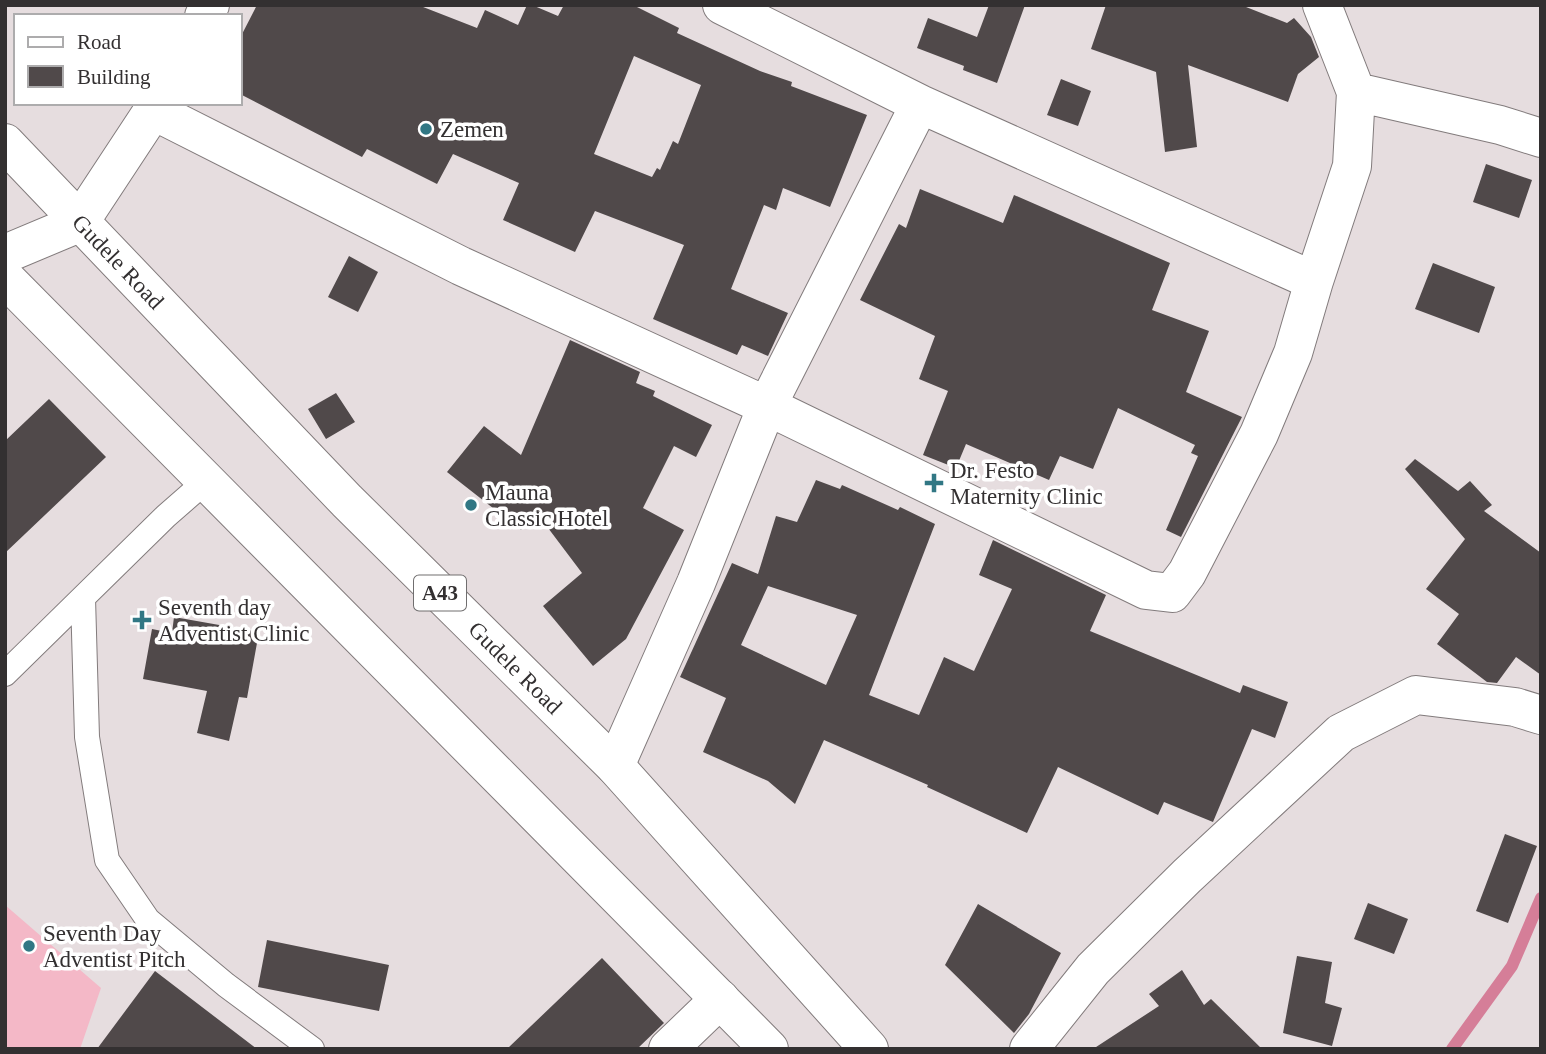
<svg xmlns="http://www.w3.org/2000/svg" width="1546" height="1054" viewBox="0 0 1546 1054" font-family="'Times New Roman',serif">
	<rect width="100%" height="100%" fill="#e6dddf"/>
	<path fill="#f4b8c7" d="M5,905L101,988L80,1049H5Z"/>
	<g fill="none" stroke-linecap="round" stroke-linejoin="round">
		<path stroke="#d57e98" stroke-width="12" d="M1452,1049L1512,966L1541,898"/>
	</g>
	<path fill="#50494a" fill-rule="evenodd" d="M257,5H418L477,28L485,10L518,25L527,5H532L558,16L564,5H633L679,28L677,33L760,71L792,82L791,86L867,115L830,207L783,188L776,210L764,205L731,289L788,313L768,356L742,345L737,355L653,319L684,245L595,211L575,252L503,220L519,183L453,154L437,184L367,149L362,157L240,94V38ZM634,56L701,85L678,144L673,141L660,170L657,168L652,177L594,154Z
		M989,5H1025L997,83L963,70L964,66L917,48L928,18L977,37Z
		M1106,5H1241L1287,23L1294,18L1311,37L1319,57L1298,74L1288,102L1188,65L1197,147L1165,152L1156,72L1091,49Z
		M1061,79L1091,91L1078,126L1047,115Z
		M1486,164L1532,180L1519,218L1473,202Z
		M920,189L1003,223L1014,195L1170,263L1152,310L1209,331L1186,392L1242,417L1181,537L1166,530L1198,456L1191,453L1195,445L1118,408L1093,469L1060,456L1049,480L966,444L956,468L923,455L948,391L919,379L935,336L860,300L899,224L906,228Z
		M349,256L378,272L358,312L328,297Z
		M1433,263L1495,287L1479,333L1415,309Z
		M570,340L640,372L636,383L655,391L653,396L712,425L696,457L674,446L643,508L684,530L626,639L593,666L543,606L582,573L536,512L521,530L447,472L484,426L521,455Z
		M336,393L355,422L326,439L308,409Z
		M49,399L106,457L5,553V441Z
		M1415,459L1458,491L1470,481L1492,505L1484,511L1541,553V675L1516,657L1497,683L1487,682L1437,644L1459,614L1426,589L1465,539L1405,469Z
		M816,480L840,489L842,485L898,510L900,507L935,524L869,695L919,715L944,657L974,671L1012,589L979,575L993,540L1106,595L1090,631L1240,693L1243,685L1288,702L1275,738L1252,729L1213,822L1164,802L1158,815L1058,767L1027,833L927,787L928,785L824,740L795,804L768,781L703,752L726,698L680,677L732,563L758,574L776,516L797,522ZM768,586L857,615L826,685L741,645Z
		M174,617L259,632L247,698L239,697L229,741L197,733L207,691L143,679L152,629L172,633Z
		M1505,834L1537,846L1508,923L1476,911Z
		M1368,903L1408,919L1394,954L1354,939Z
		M978,904L1061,953L1029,1014L1014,1033L945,965Z
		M267,940L389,965L379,1011L258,987Z
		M1297,956L1332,962L1325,1003L1342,1008L1332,1046L1283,1033Z
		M602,958L664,1023L637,1049H507Z
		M1182,970L1204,1005L1211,999L1262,1049H1093L1159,1006L1149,994Z
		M155,971L202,1007L257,1049H97Z"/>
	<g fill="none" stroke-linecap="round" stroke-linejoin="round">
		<g stroke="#827b7c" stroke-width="26">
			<path id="lane" d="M83,598L87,737L107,860L148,920L226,985L312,1049
				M5,674L166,516L206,481"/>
		</g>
		<g stroke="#827b7c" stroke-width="40">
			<path id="street" d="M722,5L920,104L1314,281
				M204,16L210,5
				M1356,92L1500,125L1541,138
				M154,111L461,266L767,406L1146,590L1172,593L1187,573L1259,434L1293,353L1314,281L1352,166L1356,92L1322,5
				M5,254L79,223L158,103
				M615,766L696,583L767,406L920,104
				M668,1049L720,999
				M1029,1049L1093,969L1187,876L1341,733L1416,695L1515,707L1541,715"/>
		</g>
		<g stroke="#827b7c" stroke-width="40">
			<g id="highway">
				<path id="s1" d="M5,143L347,501L615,766L869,1049"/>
				<path d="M5,278L769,1049"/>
			</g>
		</g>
		<use href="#lane" stroke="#fff" stroke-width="24"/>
		<use href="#street" stroke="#fff" stroke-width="38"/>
		<use href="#highway" stroke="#fff" stroke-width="38"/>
	</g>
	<g fill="#317784" stroke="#fff" stroke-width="2.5">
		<circle cx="426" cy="129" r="7"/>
		<path d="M930.5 472.5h7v7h7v7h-7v7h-7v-7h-7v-7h7z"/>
		<circle cx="471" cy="505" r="7"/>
		<path d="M138.5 609.5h7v7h7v7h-7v7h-7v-7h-7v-7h7z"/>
		<circle cx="29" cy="946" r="7"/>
	</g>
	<g text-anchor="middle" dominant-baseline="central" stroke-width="7" stroke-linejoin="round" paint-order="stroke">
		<rect fill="#fff" stroke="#706e6f" stroke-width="2" x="414" y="575.5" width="52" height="35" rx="5"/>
		<g font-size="21" font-weight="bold" fill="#333031">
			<text x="440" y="593">A43</text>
		</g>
		<g font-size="23" fill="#333031" stroke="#fff" text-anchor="start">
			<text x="440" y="129">Zemen</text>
			<text x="950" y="470">Dr. Festo<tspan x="950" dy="26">Maternity Clinic</tspan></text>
			<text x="485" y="492">Mauna<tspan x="485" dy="26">Classic Hotel</tspan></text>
			<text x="158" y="607">Seventh day<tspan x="158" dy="26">Adventist Clinic</tspan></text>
			<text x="43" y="933">Seventh Day<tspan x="43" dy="26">Adventist Pitch</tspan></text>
		</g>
		<g font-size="23" fill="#333031" stroke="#fff">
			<text stroke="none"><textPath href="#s1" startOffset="164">Gudele Road</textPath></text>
			<text stroke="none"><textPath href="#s1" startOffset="732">Gudele Road</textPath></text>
		</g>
	</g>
	<rect width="1546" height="1054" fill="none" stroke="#333031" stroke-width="14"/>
	<rect x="14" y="14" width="228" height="91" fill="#ffffff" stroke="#adacad" stroke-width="2"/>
	<rect x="28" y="37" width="35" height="10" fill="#ffffff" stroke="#adacad" stroke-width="2"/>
	<text x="77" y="49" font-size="21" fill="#333031">Road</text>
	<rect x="28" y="66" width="35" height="21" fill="#50494a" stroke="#adacad" stroke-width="2"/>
	<text x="77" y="84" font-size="21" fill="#333031">Building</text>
</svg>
